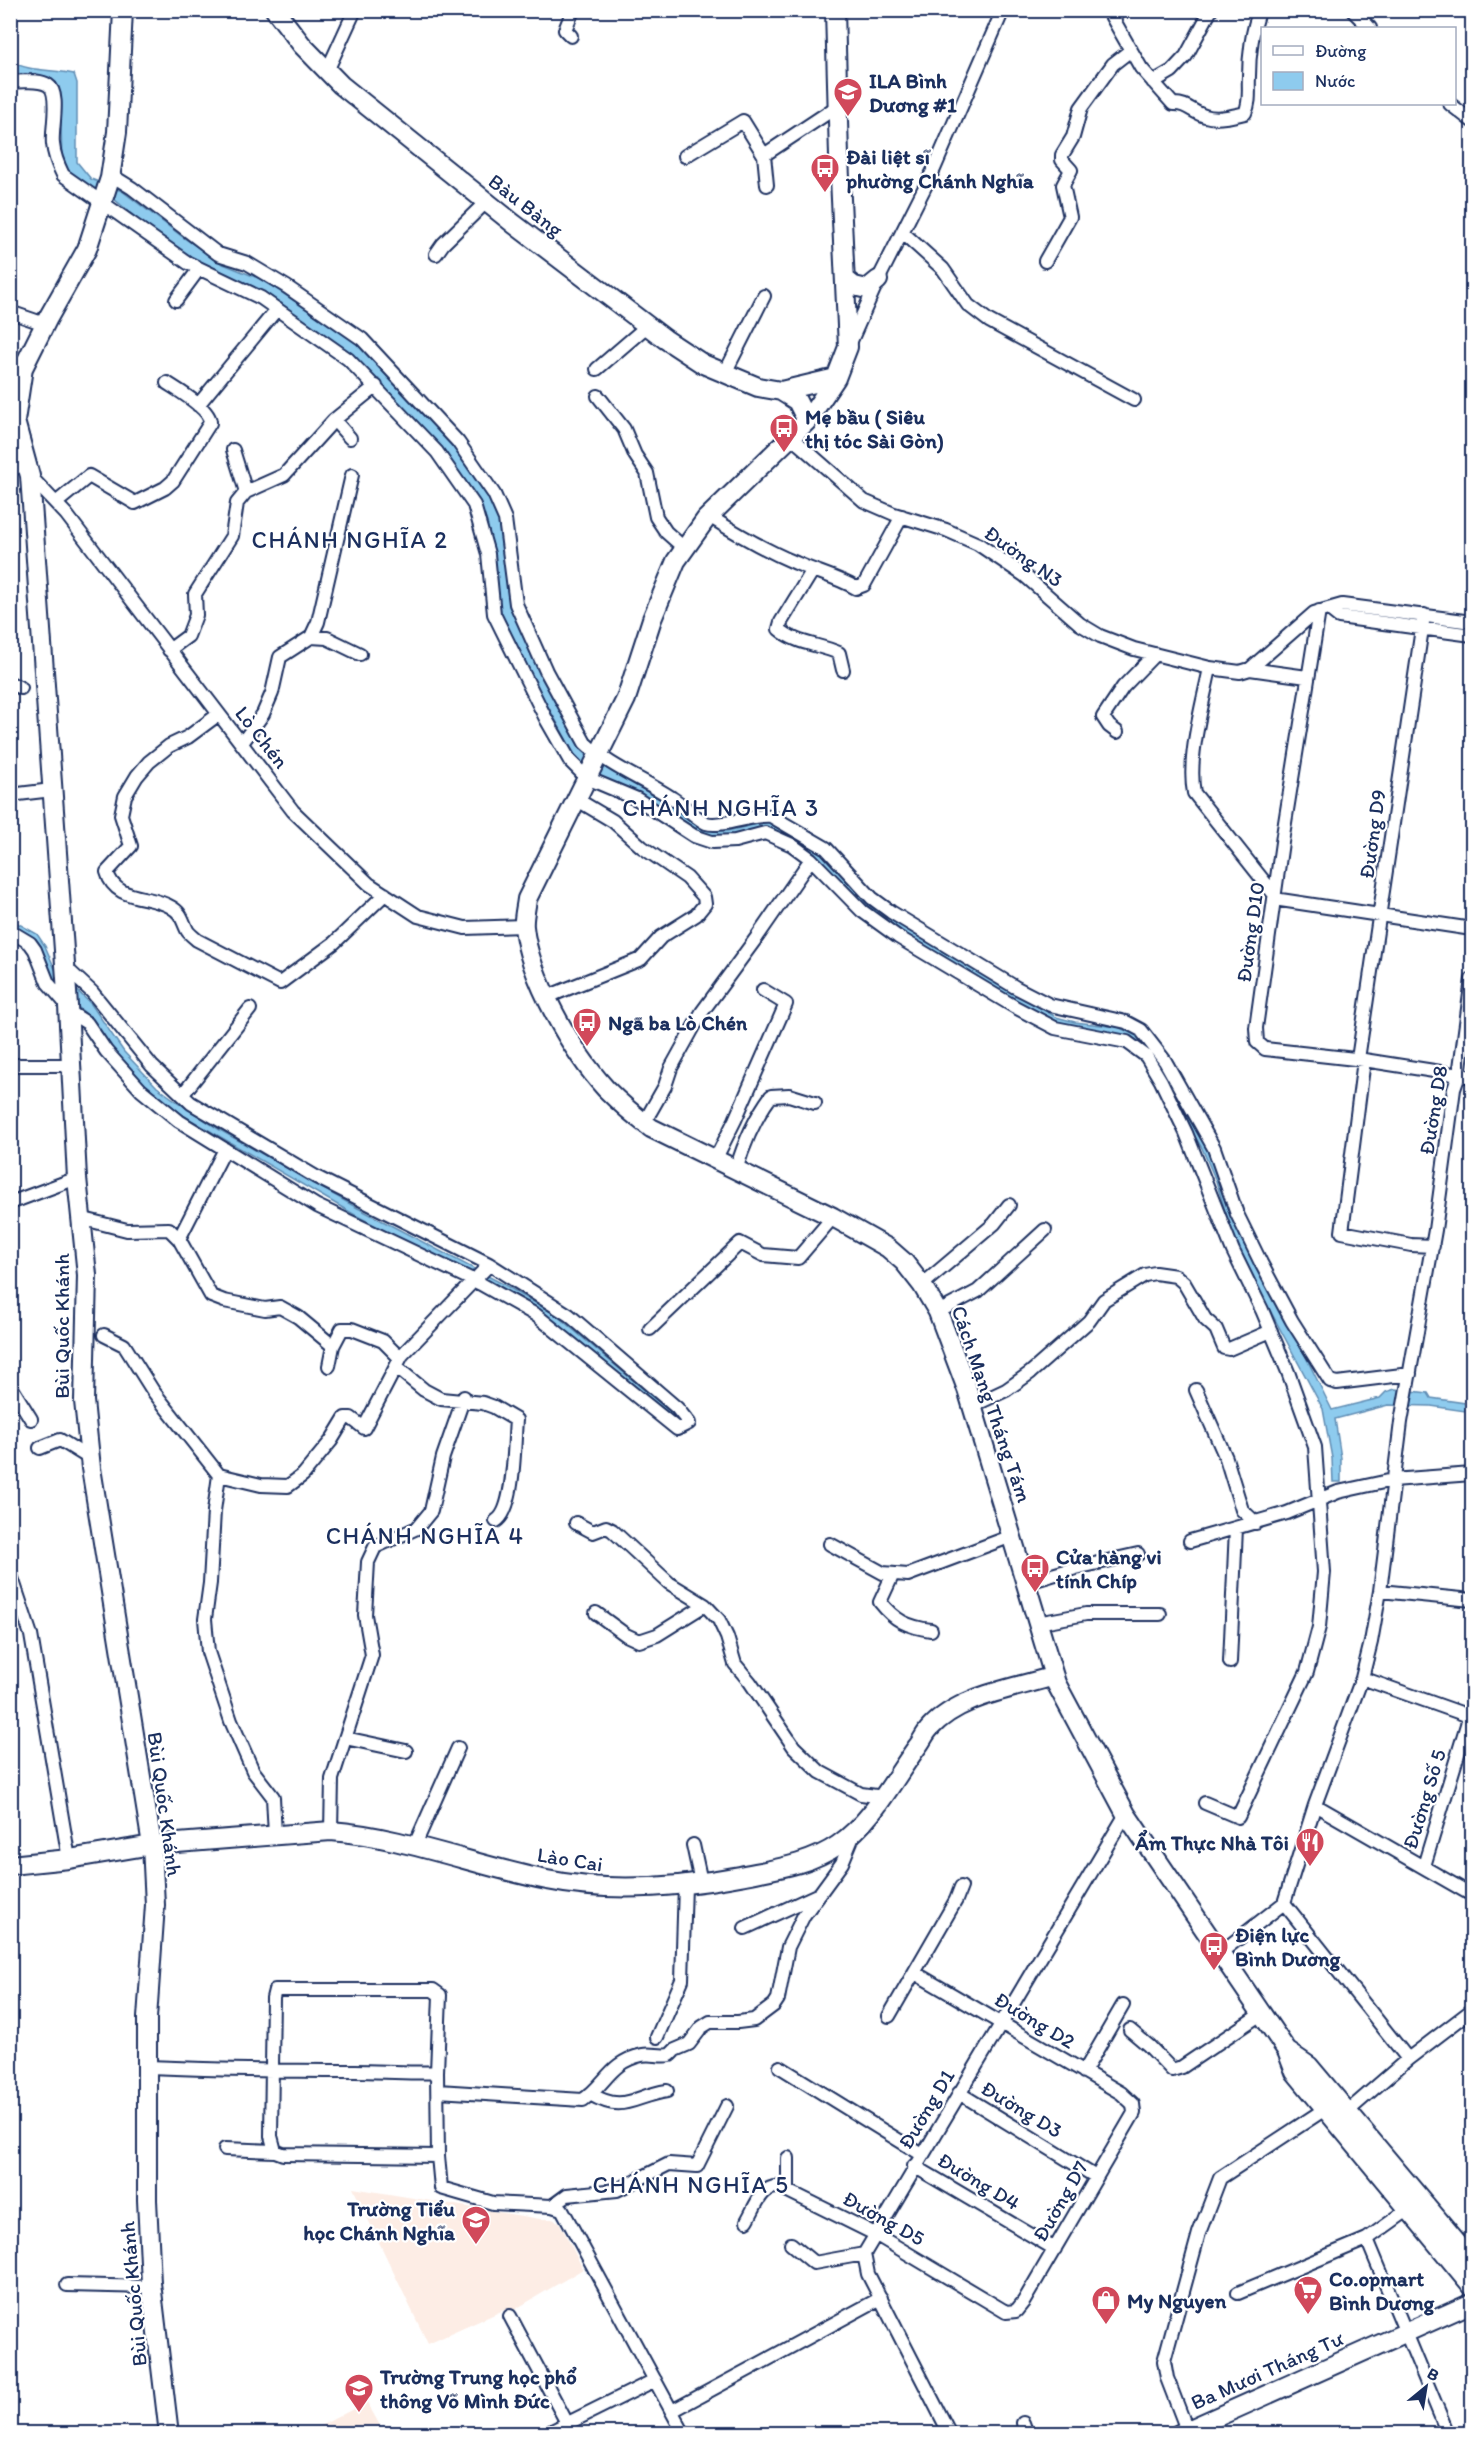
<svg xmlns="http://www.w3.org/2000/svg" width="1483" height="2444" viewBox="0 0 1483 2444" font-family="Itim,sans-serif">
	<rect width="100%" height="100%" fill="#fff"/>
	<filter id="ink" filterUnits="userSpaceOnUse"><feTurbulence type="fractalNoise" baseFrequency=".0167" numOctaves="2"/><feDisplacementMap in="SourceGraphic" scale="12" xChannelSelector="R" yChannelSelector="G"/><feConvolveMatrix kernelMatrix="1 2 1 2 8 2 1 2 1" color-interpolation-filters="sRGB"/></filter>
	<g filter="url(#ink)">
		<path fill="#fdede5" d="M353,2188L540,2219H552L559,2222L583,2269L514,2310L506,2309L428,2344Z
			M367,2402L384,2433H303L324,2424Z"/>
		<path fill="#8ecbee" stroke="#608db4" stroke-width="1.5" d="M11,61C27,72 54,69 74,74L77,83V162L91,179L122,191L184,238L221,263L263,280L359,345L454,445L495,501L508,546L516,617L588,750L713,830L727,831L767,822L783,826L831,858L884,915L979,973L1056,1017L1075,1022L1118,1027L1145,1040L1210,1143L1245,1243L1298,1341L1332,1410L1380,1398L1386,1392L1395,1389L1428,1393L1431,1398L1472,1404V1412L1431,1406L1388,1405L1335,1419L1341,1458V1482H1333L1332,1458L1323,1409L1236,1247L1216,1181L1202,1148L1142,1048L1053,1025L878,922L825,865L780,835L710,838L648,799L610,783L580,764L503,625L487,522L477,498L450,460L385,388L346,352L223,279L159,237L115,200L75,182L62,169L61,116L51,84L11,76Z
			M10,913L17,923L37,934L45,946L55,969L91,1004L124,1052L157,1087L179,1103L220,1130L352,1205L503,1284L556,1315L683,1423L678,1424L599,1358L428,1253L355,1215L186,1117L136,1079L84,1012L54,988L43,964L11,928Z"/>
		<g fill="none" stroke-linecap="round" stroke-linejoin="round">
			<g stroke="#1b2f5e" stroke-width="16">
				<path id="street" d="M1108,10L1141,68L1173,104C1187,103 1193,113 1205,116C1217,120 1233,116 1245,113C1251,101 1248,89 1249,76C1249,56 1252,29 1260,10
					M1352,10L1370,28
					M571,36L565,30L573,10
					M327,71L355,10
					M10,81C22,83 37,78 48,85C61,93 51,130 53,144C54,156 58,165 63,175L188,263L261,298L348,359L437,452L474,505L488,554L494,614L546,719L570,761L587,778L637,799L694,836L712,842L735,841L765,833L792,845L811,859L862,911L898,937L1015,1007L1055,1028L1127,1042L1146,1056L1161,1081L1186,1133L1233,1251L1262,1310L1288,1372L1315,1447L1324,1572L1319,1627L1307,1672L1238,1817L1205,1803
					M1153,82L1172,71L1186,56L1211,10
					M1450,104L1472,121
					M764,155L838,106
					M685,156L743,121L764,155L767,185
					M111,175L132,188L218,254L247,263L287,287L362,339L458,442L494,494L505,519L516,604L546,671L585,743C610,767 643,779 672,798C682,804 697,819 706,823C721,828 753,814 771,816L826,848L872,898L891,912L1015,987L1050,1005L1126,1022L1141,1030L1165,1061L1214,1148L1237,1214L1261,1263L1292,1321L1330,1381L1337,1383L1410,1374
					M902,232L943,269L968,305L989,321L1134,400
					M436,254L443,244L486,202
					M1045,261L1070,217L1063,185L1071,170L1062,160V155L1073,137L1081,108L1113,64L1131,50
					M176,300L199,269
					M10,312L45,324
					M850,343L878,280L934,169L1003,10
					M597,369L647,326
					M725,373L764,296
					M598,396L624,429L635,455L647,473L656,517L666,532L684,548
					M198,405L277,309
					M334,420L376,386
					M791,437L864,501L894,514L946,530L978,544L1024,575L1080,624L1100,636L1134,649L1210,668L1240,672L1250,669L1314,613L1342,605L1472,622
					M10,470L27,463
					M30,476L66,514L293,811L369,884L418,916L465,928L524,926
					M246,492L284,475L334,420L350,438
					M56,503L89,476L135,503L165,488L173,481L210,423C211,409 179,391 167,383
					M709,516C737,534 765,550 796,563C816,572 837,577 856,588L864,585L902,516
					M813,570L781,622L779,629C796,644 818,644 839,653L843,670
					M1329,609L1339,617L1472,635
					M1319,611L1283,835L1256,1028L1257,1042L1265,1049L1364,1060L1472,1077
					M311,637L327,638L360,654
					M169,650L188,636L196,615L195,594L232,536L237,503L246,492L233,450
					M1210,668C1203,703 1187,758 1194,793L1274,894
					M1250,669L1307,677
					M10,683L21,688
					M219,714L188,737L169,746L149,762L137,776L125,796L121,815L131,846L107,872C115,902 150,894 171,907C182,913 182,920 187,930C189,934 194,937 197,940L280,983L334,943L385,894
					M1117,732L1109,726L1103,717L1123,687L1155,654
					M242,743L263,714L272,693L280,657L311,637L318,622L352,475
					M10,795L52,790
					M1274,899L1472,929
					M10,931L30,943L35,950L48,983L68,1006
					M65,967L92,992L152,1066L191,1103L316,1177L489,1264L569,1315L677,1408L689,1423L677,1429L536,1315L481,1284L317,1206L179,1121L141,1090L106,1051L87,1023L68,1011
					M547,997L641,959L661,937L696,915L705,904L704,897L687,878L642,847L613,821L576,799
					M1358,1059L1424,615
					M1364,1060L1342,1232L1411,1245L1433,1246
					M10,1065H71
					M183,1094L250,1009
					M644,1123L665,1086L671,1068L702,1012L757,937L811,859
					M225,1149L179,1239L211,1296L224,1301L265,1309L280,1307L298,1317L333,1346L329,1366
					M715,1160L735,1120L786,1004L763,990
					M736,1170C744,1143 754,1119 771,1096L789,1095L815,1103
					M10,1203L77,1178
					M80,1218L127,1230L169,1229L179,1239
					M922,1285L994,1224L1009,1205
					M938,1312L978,1291L1045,1230
					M650,1329L740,1243L763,1255L798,1258L833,1217
					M104,1335L124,1345L153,1391L219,1475L261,1485L288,1486L303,1475L331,1441L345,1418H351L364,1428L402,1355L487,1267
					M333,1346L342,1329H352L383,1341L400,1358
					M396,1367L424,1390L441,1399L483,1403L494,1407L516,1420C514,1441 515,1510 496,1521
					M10,1385L31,1419
					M1196,1390L1226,1458L1242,1510L1256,1523
					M972,1406L1006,1390L1030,1373L1089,1321L1104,1300L1145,1275L1155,1273L1176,1276L1184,1283L1205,1319L1216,1329L1224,1348L1229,1349L1271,1331
					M40,1448L60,1440L89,1458
					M219,1475L214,1511L210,1583L205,1619L208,1652L231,1721L253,1771L273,1797L275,1835
					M576,1523L593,1532L606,1527L612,1530L669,1583L705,1605L719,1620L727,1637L735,1664L750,1682L794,1747L820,1772L861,1794L884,1797
					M1190,1541L1287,1513L1338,1492L1393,1480L1472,1474
					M830,1544L883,1573L908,1575L1012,1536
					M10,1572L31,1635L69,1859
					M893,1574L880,1602C895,1621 908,1627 931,1630
					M1025,1583L1076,1568L1138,1554
					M1380,1591L1472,1600
					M596,1613L626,1635L639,1641L657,1635L705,1605
					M1037,1623L1086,1614H1160
					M1230,1662L1236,1528
					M1362,1678L1472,1717
					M345,1738L406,1751
					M1315,1805L1472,1895
					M331,1831L332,1779L372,1655L365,1615L368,1562L375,1547L417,1528L431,1511L443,1457L464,1397
					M693,1845L701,1882
					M414,1847L458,1748
					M1424,1866L1472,1708
					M1284,1903L1408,2059
					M745,1928L817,1895
					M1220,1953L1284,1903L1315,1805L1362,1678L1371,1642L1380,1591L1401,1422L1435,1230L1454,1089L1459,1075L1472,979
					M889,2016L956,1900L961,1887
					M1130,2030L1149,2046L1172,2070L1182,2067L1261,2014
					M657,2037L682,1980L685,1885
					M148,2067C217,2070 286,2071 355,2071C382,2071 410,2074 437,2072L440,1995L433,1990H275L273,1998L271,2136L275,2151L283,2154L438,2156L437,2072
					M780,2067L921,2154
					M1084,2072L1123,2005
					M438,2091L583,2100C607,2083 610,2062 642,2055C652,2053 660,2057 670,2055L675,2050L689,2044L702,2027L710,2022H738L754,2020L774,2005L778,1999L788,1947L804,1915L842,1863L854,1834
					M959,2093L1096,2177
					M590,2094C625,2114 633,2096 667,2091
					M1347,2112L1408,2059L1472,2010
					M225,2149L275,2151
					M438,2156L441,2188L493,2203L552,2206L562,2209L684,2434
					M914,2166L1055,2249
					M788,2189V2158
					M552,2206L567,2195L617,2190L669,2164L697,2166L727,2106
					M1409,2209L1367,2239L1448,2434
					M747,2221C756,2206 761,2185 780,2187L875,2234L1006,2312L1016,2311L1024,2301L1134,2113L1133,2104L1121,2093L915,1973
					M791,2244L814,2263L864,2254
					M67,2285L151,2287
					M1238,2293L1367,2239
					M510,2316L567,2423
					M672,2411L881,2298
					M1023,2423L1027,2434
					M1187,2430L1167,2378L1164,2361L1199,2233L1220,2178L1325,2109
					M546,2434L655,2380
					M950,2434L868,2274L864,2254L1126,1814"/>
			</g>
			<g stroke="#1b2f5e" stroke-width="22">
				<path id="secondary" d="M123,10L117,132L110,178L87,249L48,318L23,368L15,421L30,476L68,1006L77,1178L87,1275L84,1401L91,1468L152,1845L155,1905L147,2018V2200L151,2283L169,2434
					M275,10L302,45L341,85L514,224L665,339L703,364L758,387L781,391L836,378
					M835,10L839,157L848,347L836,378L807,421L706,519L676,561L652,619L626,699L527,899C526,908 523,918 524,927C529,977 572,1052 606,1089C620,1103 635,1116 651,1128L833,1217L888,1248L904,1262L922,1285L938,1312L967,1389L1056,1683L1126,1814L1287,2051L1295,2072L1472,2286
					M845,279L854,286L867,289L878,280
					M781,391L797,401L807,421
					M10,1865L69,1859L152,1845L331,1831C401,1836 477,1866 547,1880C611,1893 676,1888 740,1876C774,1869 809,1865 838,1845C873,1821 893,1780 917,1747C922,1741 925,1733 930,1728C960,1695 1013,1689 1054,1676
					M1287,2051L1309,2066L1472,2260
					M1179,2434L1472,2303"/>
			</g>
			<use href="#street" stroke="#fff" stroke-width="12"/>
			<use href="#secondary" stroke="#fff" stroke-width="18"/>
		</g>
	</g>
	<defs>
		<g id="school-pin" transform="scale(1.5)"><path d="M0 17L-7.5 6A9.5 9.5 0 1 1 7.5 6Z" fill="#d1495b" stroke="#fff"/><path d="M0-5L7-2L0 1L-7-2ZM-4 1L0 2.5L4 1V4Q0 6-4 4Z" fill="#fff"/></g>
		<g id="bus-pin" transform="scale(1.5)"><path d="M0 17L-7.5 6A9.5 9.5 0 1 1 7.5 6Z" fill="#d1495b" stroke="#fff"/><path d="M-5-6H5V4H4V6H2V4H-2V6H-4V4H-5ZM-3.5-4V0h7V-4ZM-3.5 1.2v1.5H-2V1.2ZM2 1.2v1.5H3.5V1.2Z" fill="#fff"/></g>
		<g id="restaurant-pin" transform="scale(1.5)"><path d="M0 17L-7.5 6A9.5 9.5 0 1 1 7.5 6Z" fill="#d1495b" stroke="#fff"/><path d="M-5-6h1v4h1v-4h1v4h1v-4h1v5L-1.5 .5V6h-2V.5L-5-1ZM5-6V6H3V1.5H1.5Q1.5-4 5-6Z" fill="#fff"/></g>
		<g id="supermarket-pin" transform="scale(1.5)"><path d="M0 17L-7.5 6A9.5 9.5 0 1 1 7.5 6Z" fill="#d1495b" stroke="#fff"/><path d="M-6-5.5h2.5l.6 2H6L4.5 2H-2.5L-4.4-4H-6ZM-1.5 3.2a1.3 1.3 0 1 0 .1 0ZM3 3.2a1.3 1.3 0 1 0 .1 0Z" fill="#fff"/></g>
		<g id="shop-pin" transform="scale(1.5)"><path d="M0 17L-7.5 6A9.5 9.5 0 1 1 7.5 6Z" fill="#d1495b" stroke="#fff"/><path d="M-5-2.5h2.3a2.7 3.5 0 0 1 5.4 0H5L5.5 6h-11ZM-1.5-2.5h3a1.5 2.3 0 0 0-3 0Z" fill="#fff"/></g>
	</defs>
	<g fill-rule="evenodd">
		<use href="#school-pin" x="848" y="92"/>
		<use href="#bus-pin" x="825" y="168"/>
		<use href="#bus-pin" x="784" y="428"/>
		<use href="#bus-pin" x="587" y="1022"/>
		<use href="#bus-pin" x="1035" y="1568"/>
		<use href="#restaurant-pin" x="1310" y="1842"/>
		<use href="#bus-pin" x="1214" y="1946"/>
		<use href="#school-pin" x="476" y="2220"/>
		<use href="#supermarket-pin" x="1308" y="2290"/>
		<use href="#shop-pin" x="1106" y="2300"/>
		<use href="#school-pin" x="359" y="2388"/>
	</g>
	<g text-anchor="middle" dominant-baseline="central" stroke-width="4.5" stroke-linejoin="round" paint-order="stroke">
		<g font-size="21" font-weight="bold" fill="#1b2f5e" stroke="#fff" text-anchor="start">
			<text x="869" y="80">ILA Bình<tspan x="869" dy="24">Dương #1</tspan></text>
			<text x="846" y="156">Đài liệt sĩ<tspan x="846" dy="24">phường Chánh Nghĩa</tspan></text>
			<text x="805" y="416">Mẹ bầu ( Siêu<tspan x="805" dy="24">thị tóc Sài Gòn)</tspan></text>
			<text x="608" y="1022">Ngã ba Lò Chén</text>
			<text x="1056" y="1556">Cửa hàng vi<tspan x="1056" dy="24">tính Chíp</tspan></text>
			<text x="1289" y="1842" text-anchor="end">Ẩm Thực Nhà Tôi</text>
			<text x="1235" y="1934">Điện lực<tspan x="1235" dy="24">Bình Dương</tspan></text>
			<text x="455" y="2208" text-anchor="end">Trường Tiểu<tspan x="455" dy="24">học Chánh Nghĩa</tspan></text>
			<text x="1329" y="2278">Co.opmart<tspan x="1329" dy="24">Bình Dương</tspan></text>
			<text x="1127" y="2300">My Nguyen</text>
			<text x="380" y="2376">Trường Trung học phổ<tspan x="380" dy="24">thông Võ Mình Đức</tspan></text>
		</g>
		<g font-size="21" fill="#1b2f5e" stroke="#fff">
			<text transform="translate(526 205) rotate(38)">Bàu Bàng</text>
			<text transform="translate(1024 556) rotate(35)">Đường N3</text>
			<text transform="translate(262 737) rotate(52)">Lò Chén</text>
			<text transform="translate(1372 834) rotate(-82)">Đường D9</text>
			<text transform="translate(1250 932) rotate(-82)">Đường D10</text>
			<text transform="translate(1433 1110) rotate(-81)">Đường D8</text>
			<text transform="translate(61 1326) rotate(-90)">Bùi Quốc Khánh</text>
			<text transform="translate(992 1404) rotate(71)">Cách Mạng Tháng Tám</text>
			<text transform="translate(1424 1799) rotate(-73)">Đường Số 5</text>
			<text transform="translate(165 1804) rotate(82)">Bùi Quốc Khánh</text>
			<text transform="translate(570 1859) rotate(9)">Lào Cai</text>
			<text transform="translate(1035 2020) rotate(31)">Đường D2</text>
			<text transform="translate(926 2109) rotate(-59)">Đường D1</text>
			<text transform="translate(1022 2109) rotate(31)">Đường D3</text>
			<text transform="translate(979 2181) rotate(31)">Đường D4</text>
			<text transform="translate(1060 2201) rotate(-60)">Đường D7</text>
			<text transform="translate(884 2218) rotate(29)">Đường D5</text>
			<text transform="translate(133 2294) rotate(-95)">Bùi Quốc Khánh</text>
			<text transform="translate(1267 2370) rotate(-24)">Ba Mươi Tháng Tư</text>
		</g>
		<g font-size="24" letter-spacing="1.5" fill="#1b2f5e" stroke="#fff">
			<text x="350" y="539">CHÁNH NGHĨA 2</text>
			<text x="721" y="807">CHÁNH NGHĨA 3</text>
			<text x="425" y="1535">CHÁNH NGHĨA 4</text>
			<text x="691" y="2184">CHÁNH NGHĨA 5</text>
		</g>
	</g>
	<rect width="1483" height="2444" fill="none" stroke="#fff" stroke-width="36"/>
	<rect x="18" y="18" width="1447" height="2408" fill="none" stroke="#1b2f5e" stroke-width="2" filter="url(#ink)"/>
	<rect x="1261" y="27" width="195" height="78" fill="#ffffff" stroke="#a4acbf" stroke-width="1.5"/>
	<rect x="1273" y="46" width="30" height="9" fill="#ffffff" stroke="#a4acbf" stroke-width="1.5"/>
	<text x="1315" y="57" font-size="18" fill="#1b2f5e">Đường</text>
	<rect x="1273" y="72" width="30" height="18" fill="#8ecbee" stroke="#a4acbf" stroke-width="1.5"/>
	<text x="1315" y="87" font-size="18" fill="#1b2f5e">Nước</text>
	<g transform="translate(1426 2387) rotate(30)" stroke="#ffffff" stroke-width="4.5" paint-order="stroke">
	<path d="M0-4.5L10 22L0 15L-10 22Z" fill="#1b2f5e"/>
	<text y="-9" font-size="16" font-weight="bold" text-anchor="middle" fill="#1b2f5e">B</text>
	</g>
</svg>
